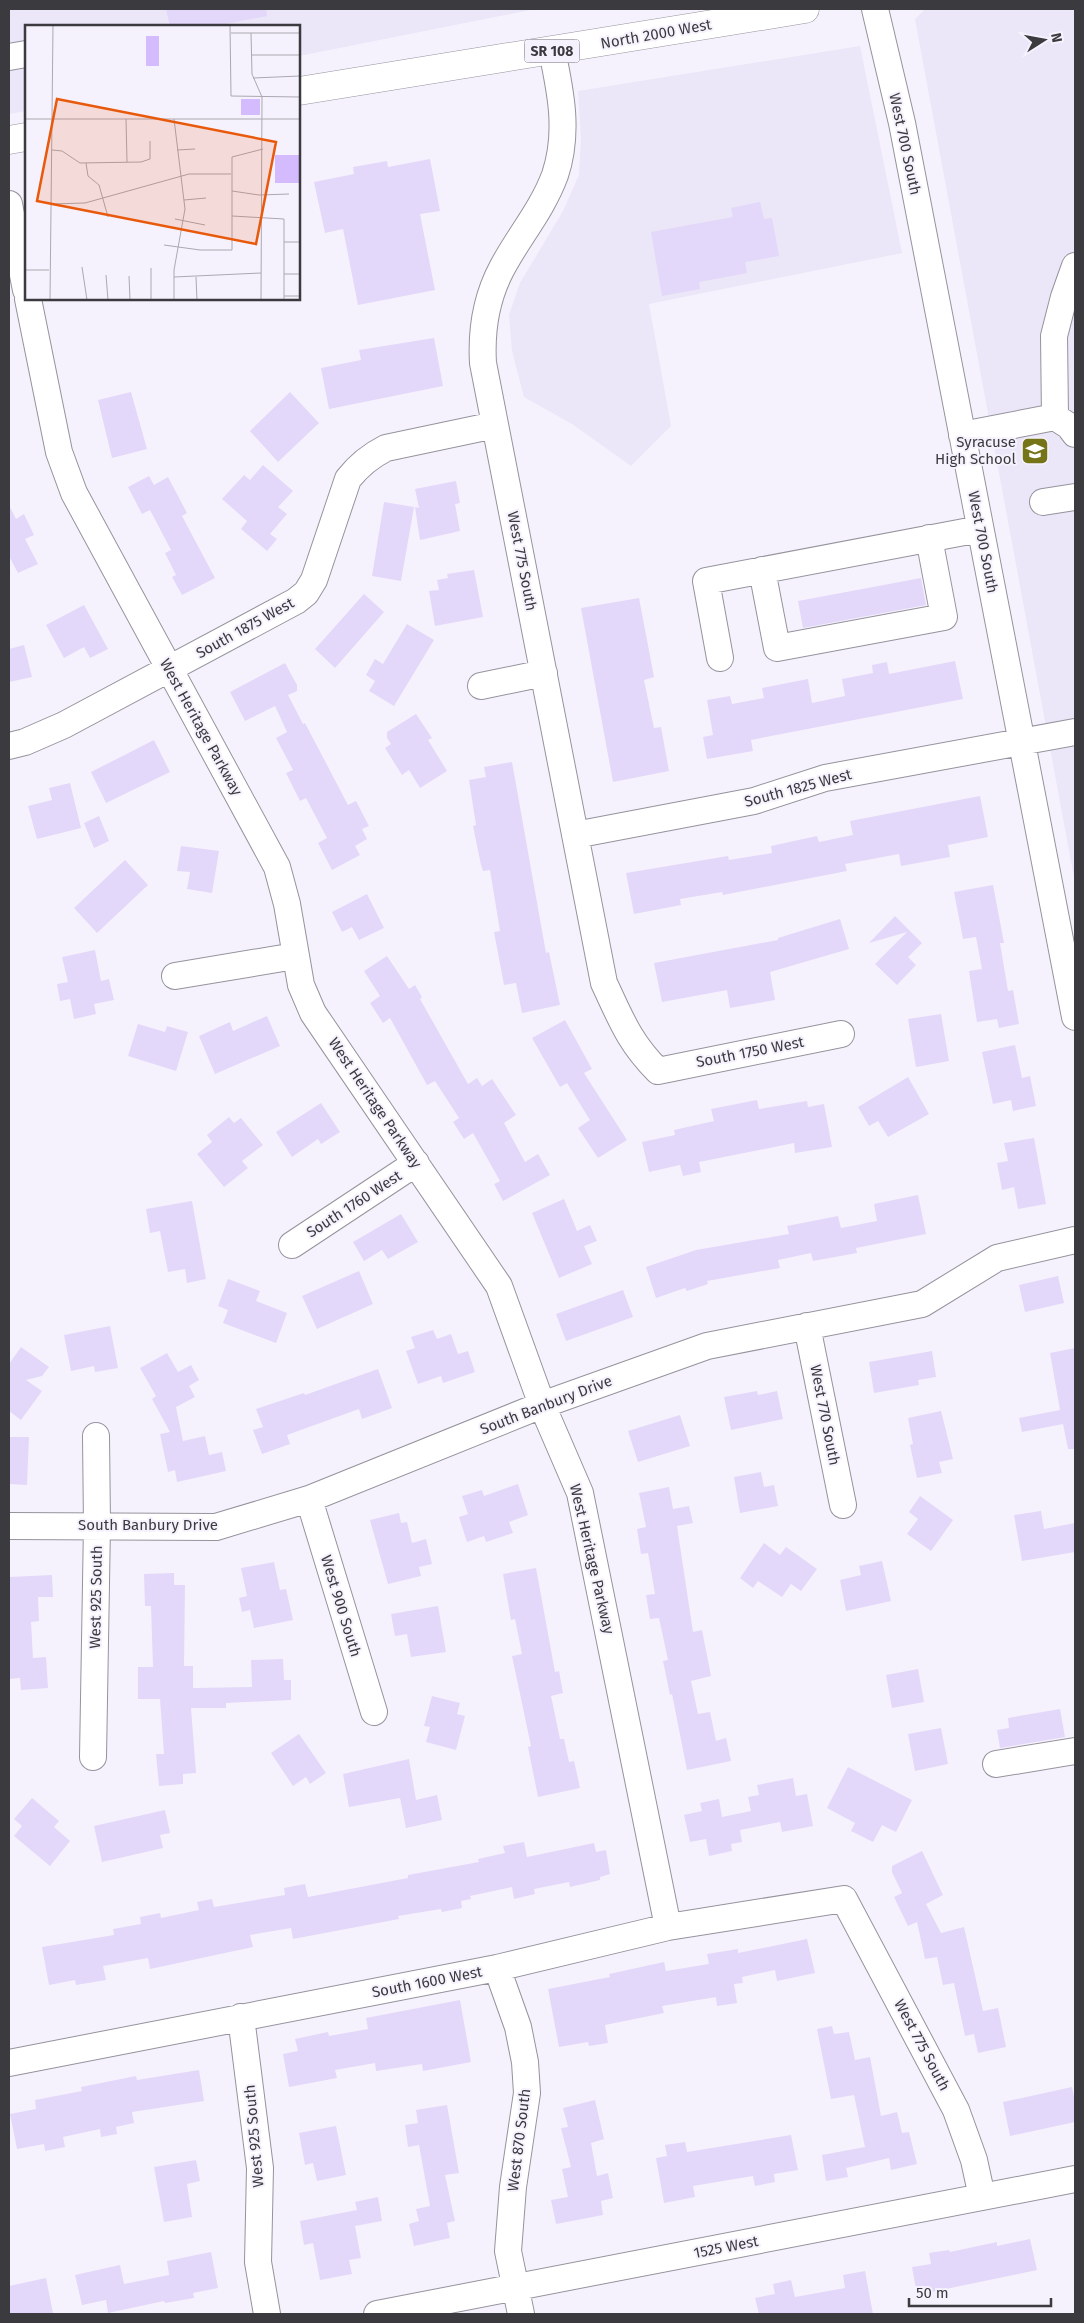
<svg xmlns="http://www.w3.org/2000/svg" width="1084" height="2323" viewBox="0 0 1084 2323" font-family="'Fira Sans',sans-serif">
	<rect width="100%" height="100%" fill="#f6f2fd"/>
	<path fill="#ebe6f8" d="M9,9H535L299,56V26H26V111L9,114Z
		M925,9H1075V883L915,19Z
		M860,46L902,253L649,304L671,426L631,466L572,424L524,397L512,351L509,315L520,283L563,211L579,175L581,138L578,91Z"/>
	<path fill="#e3d8f9" d="M166,9H266L267,16L215,26H170Z
		M430,159L440,211L420,214L435,290L358,305L343,229L325,233L314,182L354,174L353,167L387,161L388,167Z
		M760,202L764,219L772,218L779,256L745,262L747,273L699,282L700,289L662,296L651,232L733,217L731,208Z
		M434,338L443,386L329,409L321,368L361,360L359,350Z
		M131,392L147,449L112,458L98,400Z
		M290,392L319,423L278,462L250,431Z
		M263,465L293,491L278,507L287,514L270,534L277,539L267,551L241,529L247,521L222,499L244,475L250,480Z
		M149,476L154,485L168,477L187,513L182,516L215,578L182,595L172,577L176,575L165,553L171,550L150,510L142,514L128,487Z
		M456,481L460,503L455,504L460,531L420,540L415,507L419,508L415,489Z
		M384,502L414,507L401,581L372,576Z
		M9,505L16,519L24,514L34,535L25,539L38,564L18,573L9,556Z
		M474,570L483,617L435,626L429,591L439,590L437,580L448,578L447,574Z
		M921,578L926,605L803,628L798,601Z
		M364,594L384,612L335,668L315,649Z
		M639,598L654,677L644,680L654,728L661,727L669,771L613,782L581,608Z
		M84,605L108,649L90,658L84,647L64,658L46,625Z
		M407,624L434,640L394,706L369,691L375,681L366,675L375,659L383,664Z
		M24,645L32,677L9,682V649Z
		M955,661L963,699L751,740L753,751L707,759L703,737L713,735L707,700L730,696L732,704L764,698L762,688L808,679L812,703L845,696L842,679L873,673L872,665L887,662L889,674Z
		M285,663L297,685V691L288,695L303,724L305,723L348,805L356,801L369,826L362,829L367,839L355,846L360,855L332,870L318,843L327,838L306,798L300,801L286,773L293,770L276,738L287,732L275,706L245,721L230,692Z
		M416,714L432,738L428,740L447,771L420,788L409,770L402,775L385,748L391,744L387,738V732Z
		M154,740L170,772L106,803L91,772Z
		M512,762L546,953L549,952L560,1005L522,1013L516,983L504,985L494,932L500,931L490,870L483,871L481,865L473,826L476,825L469,780L486,777L484,767Z
		M70,783L81,828L37,839L28,806L52,800L49,788Z
		M980,796L988,837L948,845L950,857L901,866L899,854L845,864L847,871L723,895L722,892L680,899L681,905L634,914L626,873L728,856L729,860L772,853L771,846L817,836L819,842L853,835L850,821Z
		M99,816L109,841L94,848L84,823Z
		M181,846L219,851L212,893L187,889L190,872L177,871Z
		M125,860L148,885L97,933L74,908Z
		M993,885L1004,943H1000L1008,991L1013,990L1019,1024L999,1028L997,1019L977,1022L969,971L982,969L976,937L963,939L954,892Z
		M367,894L384,928L359,940L352,927L342,932L332,912Z
		M895,916L922,943L908,957L916,965L897,985L875,964L907,932L869,943Z
		M840,919L849,949L770,972L775,1000L730,1008L727,990L662,1002L654,963L778,940V938Z
		M95,950L101,981L109,979L114,1000L94,1004L96,1014L74,1019L70,999L60,1001L57,984L68,982L62,957Z
		M387,956L409,989L415,985L422,997L420,999L468,1084L477,1078L482,1086L492,1079L516,1115L504,1123L525,1162L538,1154L550,1175L503,1201L494,1184L500,1181L473,1133L464,1139L453,1122L459,1118L435,1081L427,1085L390,1018L383,1023L370,1003L380,996L364,971Z
		M941,1014L949,1061L916,1067L908,1019Z
		M267,1016L280,1046L215,1074L199,1036L230,1022L233,1031Z
		M565,1020L592,1069L584,1073L627,1140L598,1158L578,1128L590,1120L567,1083L560,1087L532,1038Z
		M138,1024L165,1032L167,1026L188,1032L176,1071L128,1056Z
		M1015,1045L1022,1078L1030,1076L1036,1106L1013,1111L1011,1100L993,1104L982,1052Z
		M908,1077L929,1114L888,1137L878,1121L869,1126L858,1107Z
		M757,1100L759,1109L807,1101L808,1107L824,1104L832,1147L795,1153L794,1143L699,1162L701,1172L683,1176L680,1165L649,1172L642,1142L675,1135L674,1130L714,1121L711,1109Z
		M321,1103L340,1132L321,1144L318,1139L292,1157L276,1132Z
		M229,1117L234,1123L241,1118L263,1145L242,1161L248,1168L224,1187L197,1154L212,1142L207,1135Z
		M1034,1138L1046,1204L1018,1209L1014,1187L1002,1190L997,1163L1008,1161L1004,1143Z
		M918,1195L926,1234L856,1248L857,1253L813,1261L811,1253L778,1260L780,1268L707,1281L708,1284L687,1291L685,1288L656,1298L646,1267L696,1250L789,1234L787,1226L838,1216L841,1228L877,1221L874,1204Z
		M564,1199L577,1231L590,1225L597,1241L584,1246L592,1264L559,1278L532,1213Z
		M192,1201L206,1279L187,1283L185,1269L168,1272L160,1231L150,1233L146,1209Z
		M401,1214L418,1242L388,1259L382,1250L364,1261L353,1242Z
		M359,1271L373,1304L317,1329L302,1296Z
		M1058,1276L1064,1303L1025,1312L1019,1285Z
		M228,1279L260,1291L256,1301L287,1313L276,1343L223,1323L228,1310L218,1306Z
		M623,1290L633,1317L566,1341L556,1314Z
		M110,1326L118,1368L95,1372L94,1366L71,1371L64,1335Z
		M433,1330L437,1339L451,1334L458,1354L468,1351L475,1372L443,1383L441,1376L418,1384L406,1351L415,1348L411,1337Z
		M21,1347L49,1367L42,1376L26,1380L42,1391L21,1420L9,1411V1364Z
		M1075,1348V1449H1068L1063,1424L1022,1432L1019,1418L1060,1410L1050,1353Z
		M932,1351L936,1377L918,1380L919,1385L874,1393L869,1362Z
		M167,1353L178,1372L191,1365L199,1380L189,1386L195,1397L176,1407L183,1441L205,1436L209,1455L222,1452L226,1471L177,1482L175,1470L168,1472L160,1434L170,1432L152,1399L156,1396L140,1368Z
		M378,1369L392,1408L362,1419L359,1409L287,1435L290,1444L262,1454L253,1430L263,1427L256,1409L304,1393L305,1395Z
		M757,1391L758,1395L777,1391L783,1419L731,1430L724,1397Z
		M941,1411L953,1459L939,1462L942,1473L917,1478L910,1445L913,1444L908,1418Z
		M680,1415L690,1446L638,1462L628,1431Z
		M9,1437H29L27,1485L9,1484Z
		M761,1472L764,1487L774,1485L778,1506L740,1513L734,1477Z
		M518,1484L528,1515L509,1522L513,1533L486,1542L484,1536L467,1542L459,1517L468,1514L462,1496L482,1490L484,1496Z
		M669,1487L673,1509L689,1506L693,1523L677,1526L693,1632L702,1630L711,1676L691,1681L698,1714L710,1712L716,1741L726,1738L731,1761L687,1770L672,1694L670,1695L663,1661L668,1660L659,1618L650,1619L646,1595L655,1594L648,1553L641,1554L637,1529L646,1527L639,1493Z
		M920,1496L953,1520L931,1551L907,1534L918,1519L909,1512Z
		M1041,1511L1044,1529L1075,1523V1552L1022,1561L1014,1515Z
		M399,1513L401,1523L407,1522L412,1543L426,1539L432,1564L419,1567L421,1576L388,1584L370,1520Z
		M764,1543L780,1555L786,1547L817,1569L801,1591L791,1584L782,1597L758,1581L753,1588L740,1578Z
		M882,1561L891,1601L846,1611L840,1580L861,1575L859,1566Z
		M274,1562L280,1590L286,1589L293,1620L254,1628L250,1610L242,1612L239,1598L247,1596L241,1568Z
		M536,1568L555,1672L559,1671L563,1693L551,1696L560,1739H564L569,1762L574,1761L580,1788L538,1797L528,1747L531,1746L512,1656L522,1654L515,1619L511,1620L503,1574Z
		M174,1573V1585H185L184,1666H193V1688L252,1687L251,1660L283,1659L284,1680H291V1700L226,1703V1708H191L196,1773L183,1774V1784L159,1786L156,1754H164L160,1699H138V1667H153L151,1606H145L144,1574Z
		M52,1575L53,1597H38L39,1621L31,1622L33,1658L46,1657L48,1688L21,1690L20,1678L9,1679V1577Z
		M438,1606L446,1652L411,1657L407,1634L395,1636L391,1614Z
		M918,1669L924,1702L892,1708L886,1675Z
		M432,1696L460,1703L457,1714L465,1716L456,1750L426,1742L430,1727L424,1726Z
		M1060,1709L1065,1737L1000,1748L997,1730L1009,1728L1008,1718Z
		M941,1728L948,1764L915,1771L908,1734Z
		M299,1734L326,1773L310,1784L306,1777L293,1786L271,1753Z
		M409,1759L416,1800L437,1795L442,1820L406,1828L400,1798L349,1807L343,1774Z
		M848,1767L912,1800L896,1832L882,1825L873,1842L851,1831L855,1823L827,1808Z
		M793,1778L796,1796L807,1794L813,1826L782,1832L780,1822L740,1830L742,1842L731,1844L732,1851L709,1856L706,1839L690,1842L684,1815L702,1811L700,1803L719,1799L722,1817L751,1811L748,1797L759,1795L757,1785Z
		M32,1798L59,1821L54,1827L70,1841L50,1866L14,1836L22,1826L14,1819Z
		M165,1810L170,1833L160,1835L163,1848L102,1862L94,1826Z
		M524,1842L527,1857L594,1843L596,1852L606,1850L610,1874L600,1877V1880L570,1887L569,1882L534,1889L535,1894L514,1899L512,1887L470,1896L471,1899L461,1901L462,1908L442,1912L441,1909L398,1916L399,1919L293,1939L291,1928L250,1935L253,1947L150,1969L148,1958L103,1966L106,1980L76,1985L75,1980L49,1985L42,1947L114,1935L113,1929L141,1924L140,1917L160,1913L161,1918L199,1910L197,1902L212,1899L214,1907L285,1895L284,1888L305,1884L308,1897L408,1878V1875L479,1862L478,1859L505,1853L503,1846Z
		M922,1851L943,1895L926,1904L941,1933L964,1927L983,2011L998,2008L1006,2047L978,2053L974,2034L965,2036L954,1983L943,1985L937,1957L925,1959L917,1922L908,1926L894,1897L902,1893L892,1872V1866Z
		M807,1939L815,1973L777,1981L775,1970L742,1977L743,1983L734,1984L737,2003L717,2006L716,1997L662,2006L664,2013L605,2025L608,2043L589,2046L588,2042L559,2047L548,1989L610,1977L609,1974L664,1962L666,1971L709,1964L707,1954L738,1949V1953Z
		M460,2000L471,2062L423,2071L422,2064L376,2071L375,2063L335,2070L337,2078L289,2087L283,2054L298,2051L295,2039L328,2032L329,2036L368,2029L366,2018Z
		M832,2026L834,2034L849,2032L855,2060L870,2057L881,2116L897,2112L902,2133L909,2132L917,2164L891,2170L889,2158L846,2168L848,2177L826,2181L822,2155L865,2147L854,2095L831,2099L817,2029Z
		M199,2070L204,2101L132,2112L134,2123L116,2127L117,2134L101,2137L100,2129L63,2137L65,2147L45,2151L44,2144L17,2149L10,2114L36,2109L35,2100L82,2091L81,2087L136,2076L137,2080Z
		M1072,2087L1075,2102V2122L1010,2136L1003,2102Z
		M595,2100L604,2139L591,2143L597,2176L608,2173L613,2198L601,2201L603,2215L556,2224L551,2200L568,2197L562,2169L571,2167L561,2128L568,2127L563,2108Z
		M447,2105L459,2173L445,2175L455,2221L447,2223L450,2238L414,2246L409,2224L419,2221L416,2209L430,2206L419,2145L408,2147L405,2125L418,2123L416,2110Z
		M336,2126L346,2175L317,2181L313,2163L305,2165L299,2133Z
		M791,2135L798,2170L774,2174L775,2182L755,2186L753,2176L693,2186L695,2197L664,2203L656,2158L667,2156L665,2145L685,2142L687,2152Z
		M196,2160L200,2181L187,2184L192,2217L164,2222L154,2167Z
		M378,2197L382,2221L355,2226L361,2258L349,2260L352,2274L320,2280L313,2243L304,2245L300,2221L357,2210L355,2202Z
		M1030,2239L1037,2270L917,2295L912,2267L931,2264L929,2253L949,2250L950,2252L997,2242V2246Z
		M211,2252L218,2288L193,2293L194,2298L165,2303L164,2301L108,2313L106,2300L82,2305L75,2275L120,2265L124,2284L169,2275L167,2261Z
		M865,2271L873,2314H759L755,2298L775,2294L773,2284L791,2280L795,2297L845,2288L843,2275Z
		M46,2278L53,2313L9,2314V2286Z"/>
	<g fill="none" stroke-linecap="round" stroke-linejoin="round">
		<g stroke="#96939d" stroke-width="28">
			<path id="minor" d="M875,9L902,123L1075,1017
				M552,51C561,93 569,133 555,175C542,210 519,236 502,268C486,298 481,329 483,363L604,983C621,1019 629,1042 658,1071L841,1034
				M9,57L26,54
				M9,204L26,290
				M1075,266L1064,297L1054,336L1055,417L1069,426L1075,434
				M28,299L59,452L74,493L277,867L287,904L301,985L313,1013L499,1286L542,1405L580,1493L668,1927
				M962,435L1055,417
				M1043,502L1075,497
				M762,570L777,648L944,617L929,538
				M720,658L706,581L980,529
				M481,686L544,673
				M9,746L25,742L64,725L296,601L306,593L314,580L348,479C359,465 370,456 386,448L495,425
				M575,835L754,801L825,778L1075,732
				M175,976L295,956
				M292,1245L416,1163
				M807,1326L843,1505
				M309,1499L374,1712
				M9,1526L216,1527L309,1499L542,1405L707,1346L922,1304L997,1258L1075,1240
				M93,1757L97,1525L96,1436
				M996,1764L1075,1751
				M497,1968L518,2027L525,2062L527,2093L513,2187L508,2251L521,2314
				M241,2017L260,2168L258,2262L267,2314
				M9,2063L497,1968L668,1927L844,1899L956,2110L974,2160L982,2197
				M377,2314L1075,2179"/>
		</g>
		<g stroke="#96939d" stroke-width="29">
			<path id="major" d="M299,91L805,9
				M9,140L26,137"/>
		</g>
		<use href="#minor" stroke="#fff" stroke-width="26"/>
		<use href="#major" stroke="#fff" stroke-width="28"/>
	</g>
	<defs>
		<g id="school-square" transform="scale(1.4375)"><rect x="-9" y="-9" width="18" height="18" rx="4" fill="#757419" stroke="#f6f2fd"/><path d="M0-5L7-2L0 1L-7-2ZM-4 1L0 2.5L4 1V4Q0 6-4 4Z" fill="#fff"/></g>
	</defs>
	<g fill-rule="evenodd">
		<use href="#school-square" x="1035" y="451"/>
	</g>
	<g text-anchor="middle" dominant-baseline="central" stroke-width="4" stroke-linejoin="round" paint-order="stroke">
		<rect fill="#f6f2fd" stroke="#737177" stroke-width="1" x="524.5" y="39.5" width="55" height="23" rx="4"/>
		<g font-size="14" font-weight="bold" fill="#3b3a3e">
			<text x="552" y="51">SR 108</text>
		</g>
		<g font-size="15" fill="#3b3a3e" stroke="#f6f2fd">
			<text transform="translate(656 34) rotate(-10)">North 2000 West</text>
			<text transform="translate(905 144) rotate(78)">West 700 South</text>
			<text transform="translate(983 542) rotate(79)">West 700 South</text>
			<text transform="translate(522 561) rotate(79)">West 775 South</text>
			<text transform="translate(245 628) rotate(-29)">South 1875 West</text>
			<text transform="translate(201 727) rotate(61)">West Heritage Parkway</text>
			<text transform="translate(798 788) rotate(-15)">South 1825 West</text>
			<text transform="translate(750 1052) rotate(-11)">South 1750 West</text>
			<text transform="translate(375 1103) rotate(56)">West Heritage Parkway</text>
			<text transform="translate(354 1204) rotate(-33)">South 1760 West</text>
			<text transform="translate(546 1405) rotate(-21)">South Banbury Drive</text>
			<text transform="translate(825 1415) rotate(79)">West 770 South</text>
			<text x="148" y="1525">South Banbury Drive</text>
			<text transform="translate(592 1559) rotate(77)">West Heritage Parkway</text>
			<text transform="translate(96 1597) rotate(-89)">West 925 South</text>
			<text transform="translate(341 1606) rotate(73)">West 900 South</text>
			<text transform="translate(427 1982) rotate(-11)">South 1600 West</text>
			<text transform="translate(922 2045) rotate(62)">West 775 South</text>
			<text transform="translate(254 2136) rotate(-95)">West 925 South</text>
			<text transform="translate(519 2140) rotate(-83)">West 870 South</text>
			<text transform="translate(726 2247) rotate(-11)">1525 West</text>
		</g>
		<g font-size="15" fill="#3b3a3e" stroke="#f6f2fd" text-anchor="end">
			<text x="1016" y="442">Syracuse<tspan x="1016" dy="17">High School</tspan></text>
		</g>
	</g>
	<g transform="translate(25 25)">
		<rect width="275" height="275" fill="#f6f2fd"/>
		<path d="M121,11H134V41H121ZM216,74H235V90H216ZM250,130H275V158H250Z" fill="#d3bbfe"/>
		<path fill="none" stroke="#aba8b1" stroke-width="1" d="M205,0L206,71L275,72M206,8H275M226,8L227,49L237,72L236,275M226,30H275M228,53L275,51M0,94H275M101,94L102,137M149,94L160,184L149,245V275M27,125L37,126L55,138L116,137L125,134V116M152,125L170,124M61,138L63,151L74,160L83,192M207,166L234,170L264,169M159,175L181,173M26,179L60,178L164,149H206M207,191L259,194V275M150,194L180,200M259,217H275M139,220L175,225H207V132L238,124M57,242L62,275M126,243V275M0,245H24M259,249H275M81,250L83,275M104,251L105,275M149,252L236,248M171,252L172,275M259,271H275M25,275L28,0"/>
		<path fill="#e8590c" fill-opacity="0.15" stroke="#e8590c" stroke-width="2.5" d="M32,74L251,117L231,219L12,176Z"/>
		<rect width="275" height="275" fill="none" stroke="#3b3a3e" stroke-width="2.5"/>
	</g>
	<rect width="1084" height="2323" fill="none" stroke="#3b3a3e" stroke-width="20"/>
	<g transform="translate(1044 40) rotate(79)" stroke="#f6f2fd" stroke-width="4" paint-order="stroke">
	<path d="M0-4L9 19L0 12L-9 19Z" fill="#3b3a3e"/>
	<text y="-8" font-size="14" font-weight="bold" text-anchor="middle" fill="#3b3a3e">N</text>
	</g>
	<path d="M909 2298v8h142v-8" fill="none" stroke="#3b3a3e" stroke-width="2.5"/>
	<text x="916" y="2298" font-size="15" fill="#3b3a3e" stroke="#f6f2fd" stroke-width="4" paint-order="stroke">50 m</text>
</svg>
